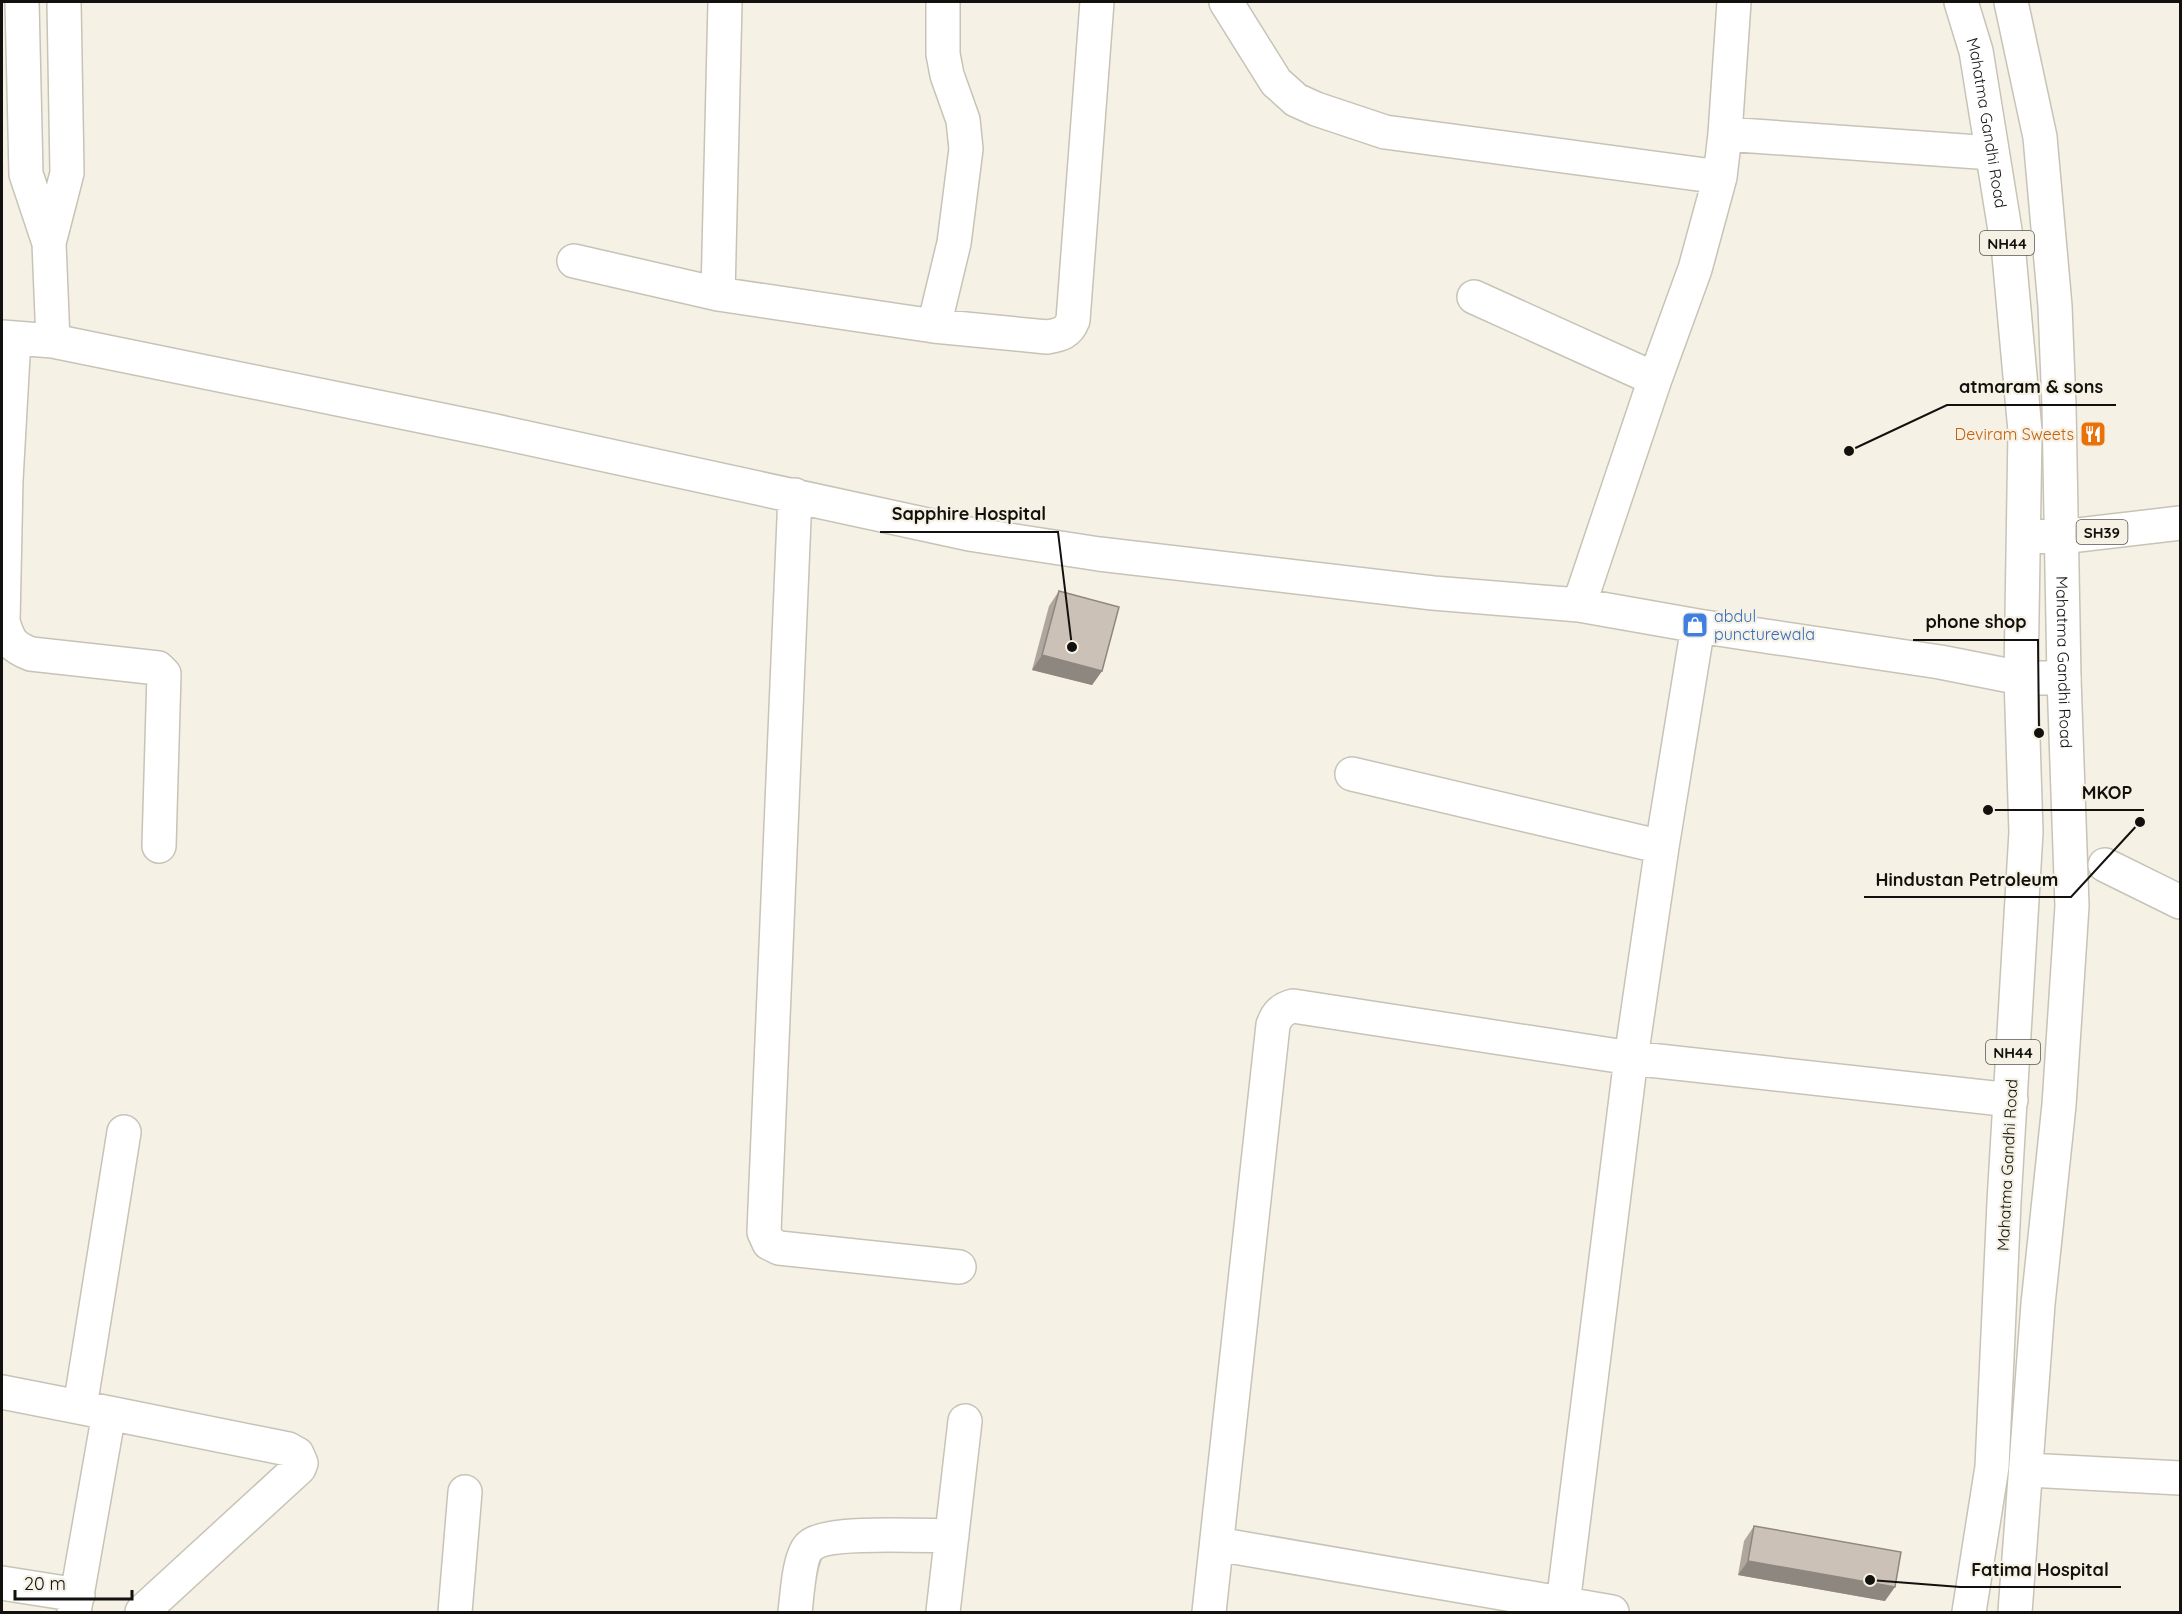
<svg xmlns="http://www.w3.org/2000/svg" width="2182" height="1614" viewBox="0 0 2182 1614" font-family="Quicksand,sans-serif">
	<rect width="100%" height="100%" fill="#f5f1e4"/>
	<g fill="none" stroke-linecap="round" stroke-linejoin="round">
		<g stroke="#c7c3b6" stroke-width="36">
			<path id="minor" d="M22,2L26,174L49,243
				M1226,2L1276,82L1296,100L1316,109L1385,132L1720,177
				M1725,134L1992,153
				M574,261L718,294L934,326L1047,337C1060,335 1068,333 1073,320L1097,2
				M718,294L725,2
				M1474,297L1655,379
				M934,326L954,243L966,149L963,120L947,75L943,54V2
				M2,337L53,341L495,431L969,534L1099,554L1433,593L1579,605L1698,626L1940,662L2021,678H2064
				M14,338L6,480L3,622C9,641 12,647 31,654L149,667L158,668L164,674L159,846
				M53,341L49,243L67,173L64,2
				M795,495L764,1232L769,1243L779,1248L959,1267
				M1579,605L1655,379L1695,269L1720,177L1725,134L1734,2
				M1352,774L1662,847
				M2105,865L2180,902
				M2,1392L109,1413L74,1612
				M80,1407L124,1132
				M109,1413L288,1449L297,1454L301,1463L299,1468L142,1612
				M2026,1470L2180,1478
				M1217,1544L1612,1612
				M2,1583L78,1595
				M455,1612L465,1492
				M795,1612C797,1597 799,1555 810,1546C827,1530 925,1536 952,1536
				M943,1612L965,1421
				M1209,1612L1273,1025C1277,1014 1282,1009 1293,1006L1631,1058L2011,1100
				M1562,1612L1631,1058L1662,847L1698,626"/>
		</g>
		<g stroke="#c7c3b6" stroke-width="36">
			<path id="major" d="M2024,536L2061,537L2180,523"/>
		</g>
		<g stroke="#c7c3b6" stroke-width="36">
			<g id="highway">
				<path id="s1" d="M1961,2L1976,51L2009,255L2025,431L2021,678L2026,832L2004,1202L1992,1467L1969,1612"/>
				<path id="s2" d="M2011,2L2040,137L2055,306L2059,406L2064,678L2072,906L2059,1105L2038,1304L2015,1612"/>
			</g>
		</g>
		<use href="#minor" stroke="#fff" stroke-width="33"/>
		<use href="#major" stroke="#fff" stroke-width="33"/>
		<use href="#highway" stroke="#fff" stroke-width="33"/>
	</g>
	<path fill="#afa69d" d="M1059,591L1102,671L1092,685L1032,670L1049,606Z
		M1754,1526L1885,1601L1738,1575L1744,1541Z"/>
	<path fill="#8e8780" d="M1042,655L1102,671L1092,685L1032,670Z
		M1748,1561L1895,1587L1885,1601L1738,1575Z"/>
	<path fill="#cbc1b7" stroke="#8e8780" stroke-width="1.5" d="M1059,591L1119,607L1102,671L1042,655Z
		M1754,1526L1901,1552L1895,1587L1748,1561Z"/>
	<defs>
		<g id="restaurant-square" transform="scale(1.35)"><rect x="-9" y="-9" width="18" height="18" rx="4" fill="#e8710a" stroke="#f5f1e4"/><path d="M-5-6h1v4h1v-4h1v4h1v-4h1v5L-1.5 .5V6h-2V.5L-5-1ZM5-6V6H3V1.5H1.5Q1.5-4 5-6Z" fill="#fff"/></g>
		<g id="shop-square" transform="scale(1.35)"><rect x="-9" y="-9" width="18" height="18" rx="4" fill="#3f7fe0" stroke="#f5f1e4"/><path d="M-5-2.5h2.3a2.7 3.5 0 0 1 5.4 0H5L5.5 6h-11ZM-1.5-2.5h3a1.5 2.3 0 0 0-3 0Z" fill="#fff"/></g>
	</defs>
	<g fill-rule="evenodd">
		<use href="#restaurant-square" x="2093" y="434"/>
		<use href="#shop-square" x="1695" y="625"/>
	</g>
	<g text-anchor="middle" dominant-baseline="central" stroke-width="4.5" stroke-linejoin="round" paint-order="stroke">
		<g fill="#f5f1e4" stroke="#57544e" stroke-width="1.5">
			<rect x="1980" y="231" width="54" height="24" rx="4.5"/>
			<rect x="2076.5" y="520" width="51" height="24" rx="4.5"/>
			<rect x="1986" y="1040" width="54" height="24" rx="4.5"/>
		</g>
		<g font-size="15" font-weight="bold" fill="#13110d">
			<text x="2007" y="243">NH44</text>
			<text x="2102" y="532">SH39</text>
			<text x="2013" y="1052">NH44</text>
		</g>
		<g font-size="16" fill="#13110d" stroke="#f5f1e4">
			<text stroke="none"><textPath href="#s1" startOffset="124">Mahatma Gandhi Road</textPath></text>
			<text stroke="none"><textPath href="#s2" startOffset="664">Mahatma Gandhi Road</textPath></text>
			<text transform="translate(2007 1165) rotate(-87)">Mahatma Gandhi Road</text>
		</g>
		<g font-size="16" fill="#c56008" stroke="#f5f1e4" text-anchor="end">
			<text x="2074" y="434">Deviram Sweets</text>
		</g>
		<g font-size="16" fill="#366cbe" stroke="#f5f1e4" text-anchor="start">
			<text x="1714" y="616">abdul<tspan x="1714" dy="18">puncturewala</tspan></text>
		</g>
	</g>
	<path fill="none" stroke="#13110d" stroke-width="2" d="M1849 451L1947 405H2116M1072 647L1058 532H880M2039 733L2038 640H1913M1988 810L2070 810H2144M2140 822L2071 897H1864M1870 1580L1960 1587H2121"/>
	<g fill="#13110d" stroke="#f5f1e4" stroke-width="2">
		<circle cx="1849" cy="451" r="6"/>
		<circle cx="1072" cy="647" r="6"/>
		<circle cx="2039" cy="733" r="6"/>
		<circle cx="1988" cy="810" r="6"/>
		<circle cx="2140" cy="822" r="6"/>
		<circle cx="1870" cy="1580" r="6"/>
	</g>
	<g font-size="18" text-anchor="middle" font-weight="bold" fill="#13110d" stroke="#f5f1e4" stroke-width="4.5" stroke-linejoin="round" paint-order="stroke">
		<text x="2031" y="393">atmaram &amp; sons</text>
		<text x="969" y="520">Sapphire Hospital</text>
		<text x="1976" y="628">phone shop</text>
		<text x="2107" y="799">MKOP</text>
		<text x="1967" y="886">Hindustan Petroleum</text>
		<text x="2040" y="1576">Fatima Hospital</text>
	</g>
	<rect width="2182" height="1614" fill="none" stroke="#13110d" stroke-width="6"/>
	<path d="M15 1590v9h117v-9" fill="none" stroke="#13110d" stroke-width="3"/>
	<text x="24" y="1590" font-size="18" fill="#13110d" stroke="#f5f1e4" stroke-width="4.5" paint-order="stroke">20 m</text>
</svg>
